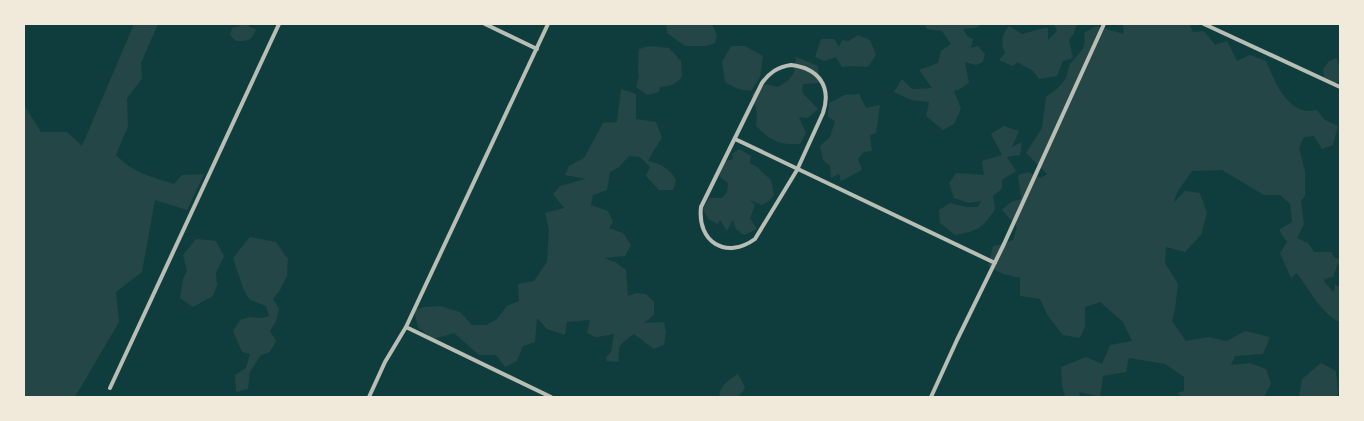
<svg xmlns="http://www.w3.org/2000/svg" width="1364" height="421" viewBox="0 0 1364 421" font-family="'Noto Sans',sans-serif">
	<rect width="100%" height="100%" fill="#0f3d3e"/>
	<path fill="#244646" d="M134,24H158L141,63L142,79L127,98L128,126L116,155C135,174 149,176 174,184L182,175L204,174L187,210L155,200L142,272L116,292L119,322L75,397H24V105L41,132H67L82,146Z
		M242,24H247L250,27L256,29C252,41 248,41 236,41L230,35L232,28L240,26Z
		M666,24H712L717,35L715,43L706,46H685L667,33Z
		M924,24H982L976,28L963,29L967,36L973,39L971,48L978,46L985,54L983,62L976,65L965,62L969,83L958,90L954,91L961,109L954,124L943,130L926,116L929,102L911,100L894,92L902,79L912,89L932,88L919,70L938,63L941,51L951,44L942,31L927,29Z
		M1054,24H1077L1074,33L1069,40L1073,58L1063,61L1057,76L1039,79L1033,71L1017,62L1013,66L999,60L1005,53C1000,43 1002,34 1009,26L1022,34L1044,28H1048V40L1057,31Z
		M1123,24H1191L1190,26L1193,32L1204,31L1215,45L1227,41L1237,61L1250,55L1266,61C1274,79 1282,102 1302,110C1306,112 1313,110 1317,110L1325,120L1338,126L1333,145L1322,149L1314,136L1304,137L1299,148L1305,171V196L1301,201L1304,224L1297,238L1308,243L1314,252H1331L1335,258L1340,259V265L1338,263L1333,277L1324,279L1325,283L1334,292L1335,284L1340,288V322C1323,316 1308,288 1297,273L1291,278L1280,253L1287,242L1279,230L1292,222L1290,204L1280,195H1264L1222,170L1192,171L1178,191L1173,203L1185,191L1200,193L1207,213L1201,235L1185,252L1166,247L1165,263L1178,284L1175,309L1172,321L1186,341L1208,337L1227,341L1245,331L1270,337L1263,354L1235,356L1231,365L1250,363L1266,369L1271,384L1264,397H1182L1177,393L1184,391V377L1165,364L1129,358L1126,372L1103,376L1100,397L1079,392L1080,397H1060L1065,395L1062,386L1061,367L1086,357L1102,364L1110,345L1132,341L1123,322L1100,302L1085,307V327L1080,338L1063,335L1048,316L1040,299L1020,296V278L1003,274L988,266L993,246L1004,244L1013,240L1017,227L1002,210L1011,202L1021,199L1018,175L1028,172L1041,178L1047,174L1026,153L1042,128L1046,97C1054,91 1062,86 1066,77C1068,73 1068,67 1071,63C1080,51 1087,50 1084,33L1096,26L1124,34Z
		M858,35L870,40L876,55L868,67L854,66L842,67L836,57L824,61L815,57L821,39H834L839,47L842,40L849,41Z
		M650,46L669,48L681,61L682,77C675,85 670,86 660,87L659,92L647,95L636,87L639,77L638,67L639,49Z
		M731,46H745L763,56L760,77L751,91L738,89L725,82L722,62Z
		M796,57L818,66L819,83L803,84L802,92L818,109L808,118L799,117L806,133L800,144C777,145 772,141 756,126L757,113L752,94L766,84L778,87C794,77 794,76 796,57Z
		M1337,58L1340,71V81L1335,83L1324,77L1323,69L1329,61Z
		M621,89L636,94V119L656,122L662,138L654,150L648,161C662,164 669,168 676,180L673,190H659L646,176L650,167L640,157L629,156L619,167L610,172L607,190L593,195L591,205L608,211L613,222L609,228L623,233L631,245L625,256L604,258L615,262L626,270L628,296L636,293L646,294L654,302V315L644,323L664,322L666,332L664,345L654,349L634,334C621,344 617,344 619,362L607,361L606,357L611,352L614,334L596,337L587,333L590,320L567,322L565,335L547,329L537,318L535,342L523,346L517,361L505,367L496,355H479L454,333L433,339L418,327L414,310L425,307L440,306L460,312L472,325H486L496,320L507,306L519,301L518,284L534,281L547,262L549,230L545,213L564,208L553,194L560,186L586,179L565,175L569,166L584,158L603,123L617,122Z
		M859,94L866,108L880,105L876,133L870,135L872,151L864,152L858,159L862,170L841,181L839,174L831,178L830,166L823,160L820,146L830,137L835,121L828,117L829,103L845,95Z
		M1004,126L1019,131L1012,147L1022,142L1020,155L1007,157L1016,171L1002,180V189L993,196L995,210C981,229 978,231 955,235L940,223L939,210L950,203L966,207H978L981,201L969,203L954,198L949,183L956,173L984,175L982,161L1002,155L991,134Z
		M739,149L751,156L750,163L757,167L771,180L774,195L769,201L762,205L750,200L755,205L750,218L757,229L744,235L736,229L733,220L727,231L720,220L718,224L708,219L703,209L709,198H722L727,192L728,183L720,177L721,162L733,159L732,154Z
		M250,237L276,242L288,259L287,276L280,290L273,299L279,309L276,321L270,331L276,341L270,352L261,355L250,372L248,389L236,392L235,375L246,368L250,354L242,352L233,331L240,320L249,317L262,318L269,316L266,306L250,300L243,288L233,258Z
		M196,239L216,241L224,256L216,273L217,285L213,296L193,307L180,298L183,279L187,271L183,255Z
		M1321,363L1336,371L1338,393L1336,397H1299L1302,379Z
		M738,374L745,387C739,401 733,397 719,397C720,385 729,380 738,374Z"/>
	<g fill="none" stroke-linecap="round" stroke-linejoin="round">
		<path stroke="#b8beb3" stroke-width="4" d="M485,24L537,49
			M1204,24L1340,87
			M791,65C818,68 832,86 823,113L797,170L755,239C726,260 697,242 701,207L762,83C770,72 778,67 791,65Z
			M735,139L995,263
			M406,327L551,397
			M110,388L279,24
			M369,397L385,362L406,327L548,24
			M931,397L957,340L1004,244L1104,24"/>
	</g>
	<rect width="1364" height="421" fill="none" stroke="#f1e9da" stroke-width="50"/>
</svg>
